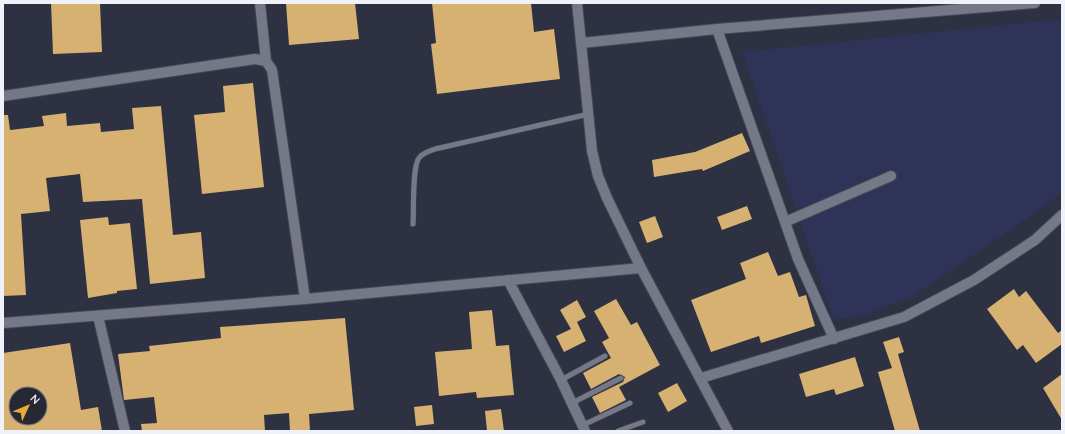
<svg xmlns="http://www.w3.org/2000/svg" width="1065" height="434" viewBox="0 0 1065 434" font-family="Quicksand,sans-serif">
	<rect width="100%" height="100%" fill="#262834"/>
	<path fill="#2e3142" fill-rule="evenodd" d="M3,3H1062V431H3ZM16,394H40V418H16Z"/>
	<path fill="#2f3358" d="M1062,19V192L1046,205L915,295L869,314L834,320L742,52Z"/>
	<path fill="#d6b171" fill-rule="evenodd" d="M51,3H100L102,52L53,54Z
		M286,3H355L359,39L289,45Z
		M432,3H531L534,32L554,29L560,79L437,94L431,44L436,43Z
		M253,83L264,187L202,194L194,115L225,112L223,86Z
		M161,106L173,235L201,232L205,278L150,284L142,199L83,202L80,174L46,178L50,211L21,214L26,295L3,296V115H8L10,130L44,126L42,116L66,113L67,126L100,123L101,132L134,129L132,108Z
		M742,133L750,151L703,171L702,169L654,177L652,160L695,152Z
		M747,206L752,219L722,230L717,217Z
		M655,216L663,237L647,243L639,222Z
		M108,217L109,225L130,223L137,289L117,291V293L88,298L80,220Z
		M768,252L778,276L790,272L799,297L806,295L815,326L761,343L759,336L711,352L691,300L746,279L740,263Z
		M1014,289L1019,297L1026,291L1058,333L1062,330V344L1036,363L1023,345L1017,350L987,309Z
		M616,299L631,325L637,322L660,365L619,387L626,400L600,413L592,397L623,382L625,377L619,374L591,389L583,373L611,358L602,342L609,338L594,311Z
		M577,300L586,317L577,322L586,341L564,352L556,336L571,329L560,310Z
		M492,310L496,346L509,345L514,395L477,398L476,392L439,396L435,352L472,349L469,312Z
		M345,318L354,410L309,414L310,431H290L289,413L264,415L265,431H142L141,424L157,423L154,397L124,400L118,354L150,351L149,346L221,338L220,327Z
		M899,337L904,352L898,354L920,431H895L878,372L892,368L883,342Z
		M70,343L81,410L98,407L102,431H3V353ZM16,394H40V418L16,420Z
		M855,357L864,386L836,395L834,389L806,397L799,374Z
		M1062,374V420L1043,388Z
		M677,383L687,401L668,412L658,393Z
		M432,405L434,424L416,426L414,407Z
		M501,409L504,431H487L485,411Z"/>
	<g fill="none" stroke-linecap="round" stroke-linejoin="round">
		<g stroke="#454751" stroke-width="6">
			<path id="service" d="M413,224C414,212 412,166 419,158C422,153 430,151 435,149L589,114
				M561,380L605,356
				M572,403L621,378
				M583,425L630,403
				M618,431L643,422"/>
		</g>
		<g stroke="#454751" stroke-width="12">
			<path id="minor" d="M260,3L266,61
				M717,29L798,259L834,339
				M581,43L717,29L1035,3
				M3,96L255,59L266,61L272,70L305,299
				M785,222L891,176
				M508,280L561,380L585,431
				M98,316L125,431
				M3,323L305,299L641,268
				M701,378L904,317L974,280L1035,240L1062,215"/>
		</g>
		<g stroke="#454751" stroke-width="12">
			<path id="tertiary" d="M577,3L592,151L598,176L607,198L641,268L728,431"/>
		</g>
		<use href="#service" stroke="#757886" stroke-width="5"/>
		<use href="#minor" stroke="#757886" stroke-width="10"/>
		<use href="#tertiary" stroke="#757886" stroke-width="10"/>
	</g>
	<rect width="1065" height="434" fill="none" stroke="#f0f2fa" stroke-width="8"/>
	<g transform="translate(28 406) rotate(46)"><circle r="19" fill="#262834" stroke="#777983"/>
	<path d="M0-3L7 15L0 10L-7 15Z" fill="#e7ac36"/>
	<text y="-6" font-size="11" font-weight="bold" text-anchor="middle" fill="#f0f2fa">N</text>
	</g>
</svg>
